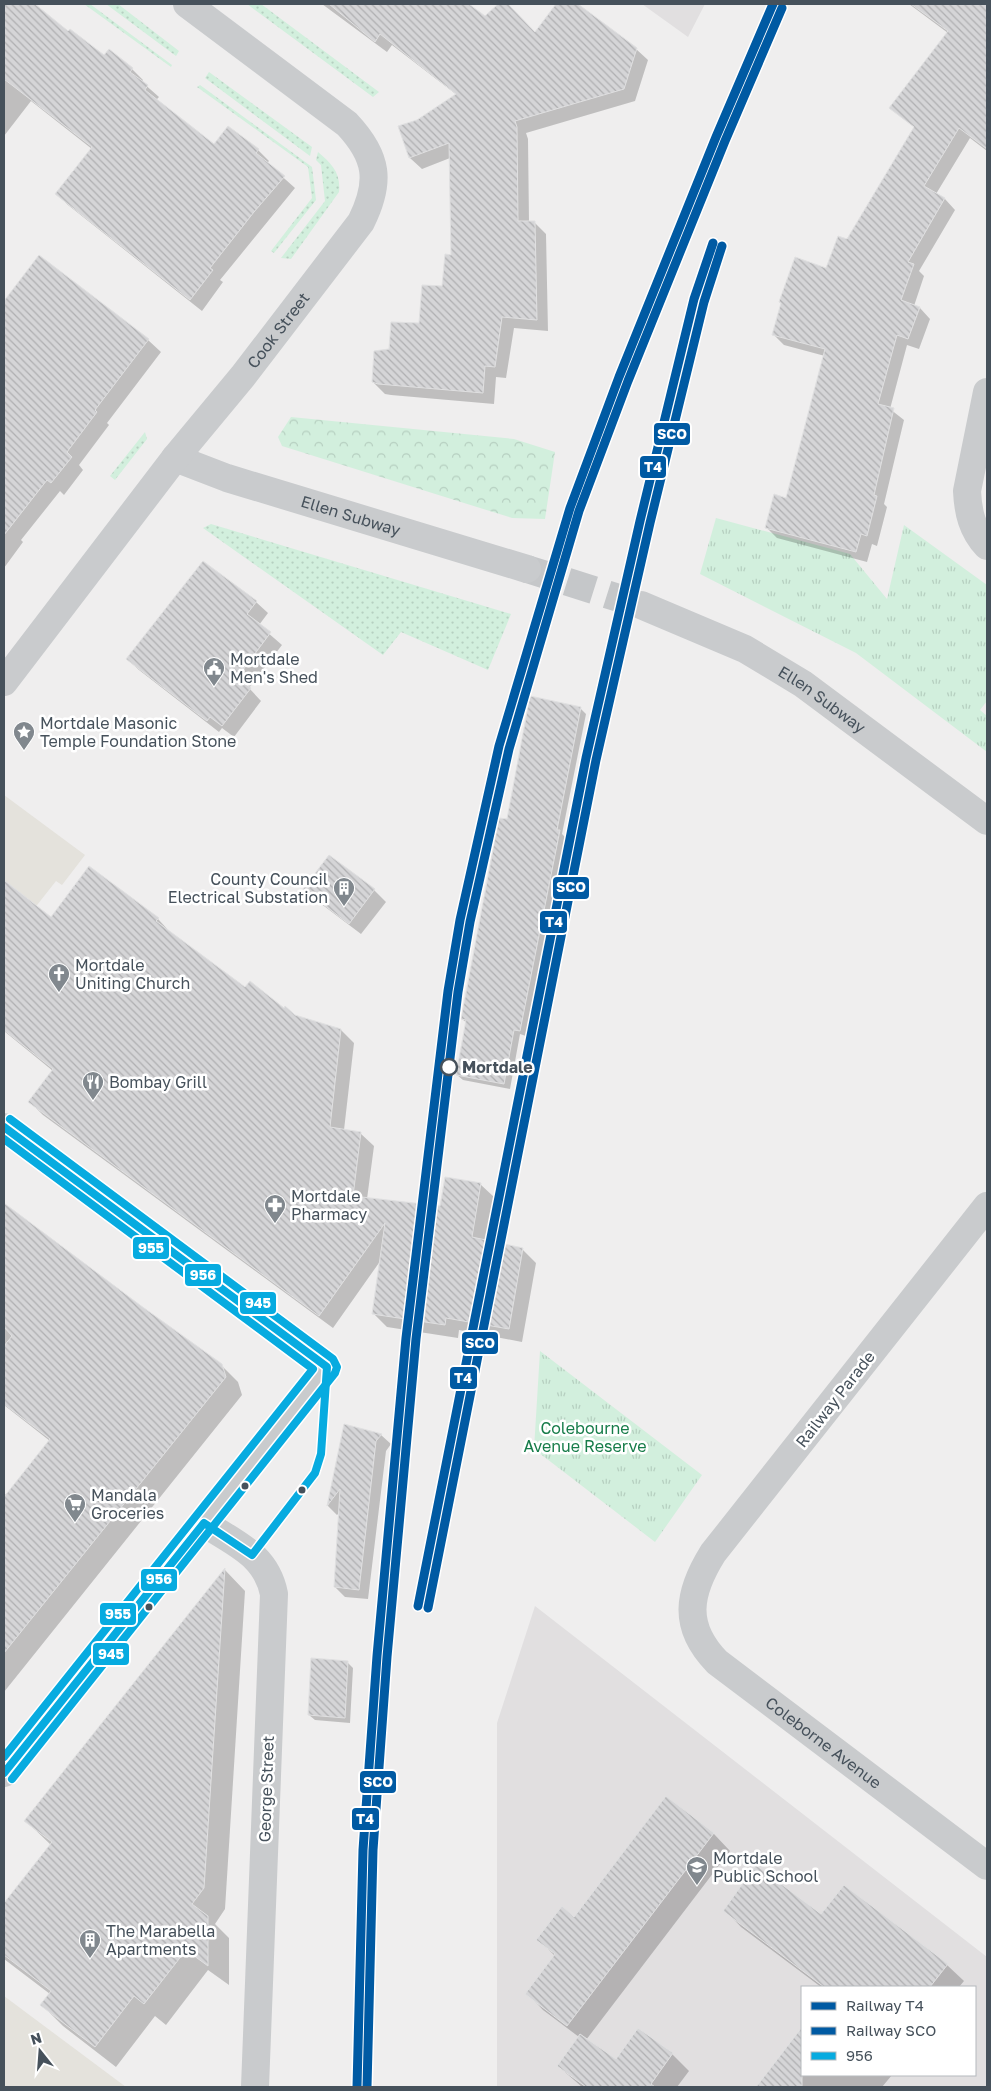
<svg xmlns="http://www.w3.org/2000/svg" width="991" height="2091" viewBox="0 0 991 2091" font-family="'Golos Text',sans-serif">
	<defs>
		<pattern id="grass-dots" width="8" height="8" patternUnits="userSpaceOnUse" patternTransform="scale(1.25)"><rect width="8" height="8" fill="#d2efdd"/><path d="M2 2h.1M6 6h.1" fill="none" stroke="#b6cfc0" stroke-width="1.8" stroke-linecap="round"/></pattern>
		<pattern id="forest-crowns" width="20" height="18" patternUnits="userSpaceOnUse" patternTransform="scale(1.25)"><rect width="20" height="18" fill="#d2efdd"/><path d="M2 6a3 3 0 1 1 6 0M12 15a3 3 0 1 1 6 0" fill="none" stroke="#b6cfc0"/></pattern>
		<pattern id="park-tufts" width="24" height="20" patternUnits="userSpaceOnUse" patternTransform="scale(1.25)"><rect width="24" height="20" fill="#d2efdd"/><path d="M3 7l-1-3M5 7V3M7 7l1-3M15 17l-1-3M17 17v-4M19 17l1-3" fill="none" stroke="#b6cfc0"/></pattern>
		<pattern id="building-back-hatch" width="6" height="6" patternUnits="userSpaceOnUse" patternTransform="scale(1.25)"><rect width="6" height="6" fill="#d5d5d7"/><path d="M-1 5l2 2M0 0l6 6M5-1l2 2" fill="none" stroke="#afafb1"/></pattern>
	</defs>
	<rect width="100%" height="100%" fill="#efeeee"/>
	<path fill="#e4e2dc" d="M4,795L85,855L62,885L56,881L4,947Z
		M4,1996L126,2087H4Z"/>
	<path fill="#e1dfe0" fill-rule="evenodd" d="M642,4H705L688,37Z
		M535,1606L987,1957V2087H497V1723ZM802,1987H975V2075H802Z"/>
	<path fill="url(#grass-dots)" d="M84,4H90L172,65L171,67Z
		M106,4H118L179,51L176,56Z
		M247,4H261L379,92L373,97Z
		M209,72L312,147L310,156L205,78Z
		M200,85L312,167L316,200L274,253L271,251L312,198L308,167L197,87Z
		M318,152C332,164 341,173 339,192L291,259L281,258L325,201L321,165L316,160Z
		M145,432L147,439L115,480L110,476Z
		M211,524L511,614L488,670L401,632L383,655L203,528Z"/>
	<path fill="url(#forest-crowns)" d="M291,417L514,439L555,452L545,519L512,518L282,446L278,437Z"/>
	<path fill="url(#park-tufts)" d="M716,518L850,554L887,599L904,525L987,585V701L980,710L987,716V752L856,653L700,574Z
		M540,1351L702,1475L655,1542L534,1449Z"/>
	<path fill="#0003" d="M4,4H33L69,33L104,57L132,69L143,80L142,82L159,97L156,100L214,145L258,150L269,161L267,163L295,188L220,280L223,282L202,311L68,205L57,194L92,149L31,101L4,136Z
		M322,4H467L485,17L499,4H507L536,34L557,4H576L636,49L648,60L635,101L526,133L528,139L529,222H534L546,234L548,331L514,328L506,378L496,377L494,404L391,395L385,394L373,382L390,351L420,324L443,288L452,256L450,158L422,169L410,158L399,127L418,121L457,95L392,45L387,52Z
		M909,4H987V151L970,138L936,194L945,199L955,210L919,271L924,276L914,306L920,308L930,319L919,349L907,345L890,409L904,420L884,504L887,507L877,546L872,544L867,562L777,538L766,527L787,499L825,356L784,345L773,334L848,241L915,128L891,107L948,33Z
		M39,257L148,340L161,352L107,423L109,425L79,465L83,470L64,495L60,491L21,540L23,542L4,568V392L6,389L4,387V303Z
		M204,563L256,602L268,613L259,625L282,645L249,688L261,701L234,737L222,728L219,732L139,670L127,659Z
		M580,708L586,714L562,834L565,837L526,1036L520,1034L510,1089L463,1080L457,1075L467,1023L462,1019L508,821Z
		M329,857L374,890L386,902L361,934L316,900L304,889Z
		M4,882L51,919H158L171,933L245,989L295,1016L341,1030L354,1043L344,1130L360,1133L374,1146L367,1199L441,1208L480,1184L494,1197L486,1241L522,1249L536,1263L522,1342L459,1330L458,1338L387,1327L373,1313L381,1260L333,1328L43,1115L30,1102L53,1071L4,1031Z
		M4,1204L143,1309L221,1365L238,1382L242,1395L4,1692V1493L6,1495L50,1441L4,1405Z
		M345,1426L381,1435L391,1444L386,1451L368,1599L345,1597L335,1587L340,1512L337,1515L328,1506Z
		M225,1570L245,1591L225,1909L215,1924L229,1938V1985L208,1970L166,2025L155,2016L116,2067L63,2026L42,2005L50,1994L4,1959V1905L51,1845L25,1820Z
		M348,1663L353,1668L350,1723L315,1720L309,1715Z
		M666,1798L714,1834L730,1851L586,2040L616,2061L638,2030L672,2054L689,2071L677,2087H582L558,2066L579,2037L543,2010L527,1993L555,1956L538,1939L574,1918Z
		M725,1910L947,1965L964,1981L959,1987H821L741,1927Z
		M802,2029V2075H892L882,2087H771L764,2080Z"/>
	<path fill="url(#building-back-hatch)" stroke="#e0e0e1" d="M4,4H35L68,31L70,29L104,55L109,49L133,68L130,72L148,85L145,90L214,144L228,126L259,149L256,153L285,176L254,212L210,268L213,270L190,300L55,194L92,147L4,79Z
		M329,4H469L485,16L498,4H508L535,32L556,4H578L637,48L624,89L515,121L517,127L518,221H535L537,320L502,317L495,367L485,366L483,393L378,384L372,382L374,351L389,349L391,322L419,323L422,285L442,286L445,254L451,255L449,143L409,158L398,126L417,120L456,94L380,34L375,42Z
		M911,4H987V149L959,128L924,186L945,198L908,262L914,264L901,300L920,307L908,339L897,335L878,404L894,408L874,495L877,496L867,536L861,534L856,552L765,528L774,494L786,498L825,349L772,335L781,303L779,302L795,257L826,268L838,236L847,239L914,127L889,108L948,31Z
		M39,255L149,339L95,410L97,412L67,452L72,457L51,483L47,480L4,535V301Z
		M203,561L257,601L247,614L271,632L237,678L251,688L222,726L210,717L207,721L126,659Z
		M530,696L581,707L557,830H560L520,1031L514,1030L504,1084L456,1075L466,1020L461,1019L499,818L507,819Z
		M329,855L375,889L349,924L303,889Z
		M89,866L159,918L156,921L245,987L250,981L284,1008L285,1006L295,1015L341,1029L330,1127L361,1132L353,1196L440,1206L445,1177L481,1183L472,1237L523,1248L509,1329L446,1318L445,1325L372,1314L385,1223L319,1316L28,1102L53,1069L4,1030V880L51,917Z
		M4,1203L144,1308L222,1364L226,1377L4,1653V1497L50,1439L4,1404V1346L12,1336L4,1327Z
		M344,1424L382,1434L376,1441L359,1590L334,1587L340,1489L327,1506Z
		M225,1568L204,1888L192,1904L208,1916V1966L186,1950L144,2004L134,1996L95,2047L40,2005L51,1991L4,1955V1903L52,1842L24,1821Z
		M311,1658L348,1661L345,1718L308,1715Z
		M666,1796L714,1833L567,2026L525,1994L555,1954L536,1940L562,1906L574,1917Z
		M756,1865L821,1914L844,1885L948,1964L930,1987H824L723,1911Z
		M802,2027V2087H756Z
		M638,2028L673,2053L651,2084L655,2087H586L557,2066L580,2034L616,2059Z"/>
	<g fill="none" stroke-linecap="round" stroke-linejoin="round">
		<path stroke="#c5c7c9" stroke-width="28" stroke-dasharray="28 14" stroke-linecap="butt" d="M527,569L641,605"/>
		<g stroke="#c9cbcd" stroke-width="28">
			<path d="M987,392L967,491C968,512 972,530 987,546"/>
			<path id="s1" d="M175,458L227,478L527,569"/>
			<path id="s2" d="M641,605L745,649L803,684L987,821"/>
			<path id="s3" d="M4,682L175,458L243,376L361,222C381,182 378,157 347,124L187,4"/>
			<path d="M4,1127L327,1367L4,1773"/>
			<path id="s4" d="M987,1206L713,1553C688,1593 682,1626 717,1662L987,1866"/>
			<path d="M204,1523C235,1544 266,1554 274,1594L255,2087"/>
		</g>
		<g stroke="#fff" stroke-width="11">
			<path id="bus-1" d="M4,1127L327,1367L321,1454L315,1473L252,1555L204,1523L4,1773"/>
		</g>
		<g stroke="#fff" stroke-width="11">
			<path id="bus-2" d="M4,1139L313,1369L4,1757"/>
		</g>
		<g stroke="#fff" stroke-width="11">
			<path id="bus-3" d="M10,1119L333,1359L337,1367L335,1373L12,1779"/>
		</g>
		<use href="#bus-1" stroke="#07abe0" stroke-width="8"/>
		<use href="#bus-2" stroke="#07abe0" stroke-width="8"/>
		<use href="#bus-3" stroke="#07abe0" stroke-width="8"/>
		<g stroke="#fff" stroke-width="12">
			<path id="rail-1" d="M418,1606L586,758L640,521L694,299L713,243
				M357,2087L363,1850L377,1656L406,1338L448,991L460,920L499,746L570,508L619,377L716,137L773,4"/>
		</g>
		<g stroke="#fff" stroke-width="12">
			<path id="rail-2" d="M428,1608L596,760L650,523L704,302L722,246
				M367,2087L373,1850L387,1657L416,1339L458,992L470,922L509,749L579,511L628,381L725,141L782,8"/>
		</g>
		<use href="#rail-1" stroke="#005aa3" stroke-width="9"/>
		<use href="#rail-2" stroke="#005aa3" stroke-width="9"/>
	</g>
	<defs>
		<g id="civic-pin" transform="scale(1.125)"><path d="M0 17L-7.5 6A9.5 9.5 0 1 1 7.5 6Z" fill="#81888e" stroke="#fff"/><path d="M-.6-6.5H3V-4.5H.6V-3L4-1V1h2V6H-6V1h2V-1L-.6-3ZM-1.2 2.5V6h2.4V2.5Z" fill="#fff"/></g>
		<g id="sight-pin" transform="scale(1.125)"><path d="M0 17L-7.5 6A9.5 9.5 0 1 1 7.5 6Z" fill="#81888e" stroke="#fff"/><path d="M0-6L1.8-2.2L6-1.7L2.9 1.2L3.7 5.4L0 3.3L-3.7 5.4L-2.9 1.2L-6-1.7L-1.8-2.2Z" fill="#fff"/></g>
		<g id="building-pin" transform="scale(1.125)"><path d="M0 17L-7.5 6A9.5 9.5 0 1 1 7.5 6Z" fill="#81888e" stroke="#fff"/><path d="M-4-6H4V6H1V3H-1V6H-4ZM-2.5-4.3h1.7v1.8h-1.7ZM.8-4.3h1.7v1.8H.8ZM-2.5-1h1.7V.8h-1.7ZM.8-1h1.7V.8H.8Z" fill="#fff"/></g>
		<g id="church-pin" transform="scale(1.125)"><path d="M0 17L-7.5 6A9.5 9.5 0 1 1 7.5 6Z" fill="#81888e" stroke="#fff"/><path d="M-1.2-6h2.4v3.5h3.3v2.4h-3.3V6h-2.4V-.1h-3.3v-2.4h3.3Z" fill="#fff"/></g>
		<g id="restaurant-pin" transform="scale(1.125)"><path d="M0 17L-7.5 6A9.5 9.5 0 1 1 7.5 6Z" fill="#81888e" stroke="#fff"/><path d="M-5-6h1v4h1v-4h1v4h1v-4h1v5L-1.5 .5V6h-2V.5L-5-1ZM5-6V6H3V1.5H1.5Q1.5-4 5-6Z" fill="#fff"/></g>
		<g id="pharmacy-pin" transform="scale(1.125)"><path d="M0 17L-7.5 6A9.5 9.5 0 1 1 7.5 6Z" fill="#81888e" stroke="#fff"/><path d="M-2-6h4v4h4v4h-4v4h-4v-4h-4v-4h4Z" fill="#fff"/></g>
		<g id="supermarket-pin" transform="scale(1.125)"><path d="M0 17L-7.5 6A9.5 9.5 0 1 1 7.5 6Z" fill="#81888e" stroke="#fff"/><path d="M-6-5.5h2.5l.6 2H6L4.5 2H-2.5L-4.4-4H-6ZM-1.5 3.2a1.3 1.3 0 1 0 .1 0ZM3 3.2a1.3 1.3 0 1 0 .1 0Z" fill="#fff"/></g>
		<g id="school-pin" transform="scale(1.125)"><path d="M0 17L-7.5 6A9.5 9.5 0 1 1 7.5 6Z" fill="#81888e" stroke="#fff"/><path d="M0-5L7-2L0 1L-7-2ZM-4 1L0 2.5L4 1V4Q0 6-4 4Z" fill="#fff"/></g>
	</defs>
	<g fill-rule="evenodd">
		<use href="#civic-pin" x="214" y="668"/>
		<use href="#sight-pin" x="24" y="732"/>
		<use href="#building-pin" x="344" y="888"/>
		<use href="#church-pin" x="59" y="974"/>
		<use href="#restaurant-pin" x="93" y="1082"/>
		<use href="#pharmacy-pin" x="275" y="1205"/>
		<use href="#supermarket-pin" x="75" y="1504"/>
		<use href="#school-pin" x="697" y="1867"/>
		<use href="#building-pin" x="90" y="1940"/>
	</g>
	<circle fill="#fff" stroke="#46515b" stroke-width="2.5" cx="449" cy="1067" r="8"/>
	<g fill="#46515b" stroke="#fff" stroke-width="2">
		<circle cx="245" cy="1486" r="4.5"/>
		<circle cx="302" cy="1490" r="4.5"/>
		<circle cx="149" cy="1607" r="4.5"/>
	</g>
	<g text-anchor="middle" dominant-baseline="central" stroke-width="5" stroke-linejoin="round" paint-order="stroke">
		<g font-size="16" fill="#46515b" stroke="#fff">
			<text stroke="none"><textPath href="#s3" startOffset="446">Cook Street</textPath></text>
			<text stroke="none"><textPath href="#s1" startOffset="185">Ellen Subway</textPath></text>
			<text stroke="none"><textPath href="#s2" startOffset="205">Ellen Subway</textPath></text>
			<text transform="translate(835 1399) rotate(-52)">Railway Parade</text>
			<text stroke="none"><textPath href="#s4" startOffset="696">Coleborne Avenue</textPath></text>
			<text transform="translate(266 1789) rotate(-88)">George Street</text>
		</g>
		<g font-size="16" fill="#46515b" stroke="#fff" text-anchor="start">
			<text x="230" y="659">Mortdale<tspan x="230" dy="18">Men's Shed</tspan></text>
			<text x="40" y="723">Mortdale Masonic<tspan x="40" dy="18">Temple Foundation Stone</tspan></text>
			<text x="328" y="879" text-anchor="end">County Council<tspan x="328" dy="18">Electrical Substation</tspan></text>
			<text x="75" y="965">Mortdale<tspan x="75" dy="18">Uniting Church</tspan></text>
			<text x="109" y="1082">Bombay Grill</text>
			<text x="291" y="1196">Mortdale<tspan x="291" dy="18">Pharmacy</tspan></text>
			<text x="91" y="1495">Mandala<tspan x="91" dy="18">Groceries</tspan></text>
			<text x="713" y="1858">Mortdale<tspan x="713" dy="18">Public School</tspan></text>
			<text x="106" y="1931">The Marabella<tspan x="106" dy="18">Apartments</tspan></text>
		</g>
		<g font-size="16" font-weight="bold" fill="#46515b" stroke="#fff" text-anchor="start">
			<text x="462" y="1067">Mortdale</text>
		</g>
		<g font-size="16" fill="#167c49" stroke="#fff">
			<text x="585" y="1428">Colebourne<tspan x="585" dy="18">Avenue Reserve</tspan></text>
		</g>
	</g>
	<g stroke="#fff" stroke-width="2">
		<rect x="653" y="422" width="38" height="24" rx="5" fill="#005aa3"/>
		<rect x="639" y="455" width="28" height="24" rx="5" fill="#005aa3"/>
		<rect x="552" y="876" width="38" height="24" rx="5" fill="#005aa3"/>
		<rect x="539" y="910" width="29" height="24" rx="5" fill="#005aa3"/>
		<rect x="132" y="1236" width="38" height="24" rx="5" fill="#07abe0"/>
		<rect x="184" y="1263" width="38" height="24" rx="5" fill="#07abe0"/>
		<rect x="239" y="1291" width="38" height="24" rx="5" fill="#07abe0"/>
		<rect x="461" y="1331" width="38" height="24" rx="5" fill="#005aa3"/>
		<rect x="449" y="1366" width="29" height="24" rx="5" fill="#005aa3"/>
		<rect x="140" y="1568" width="38" height="24" rx="5" fill="#07abe0"/>
		<rect x="99" y="1602" width="38" height="24" rx="5" fill="#07abe0"/>
		<rect x="92" y="1642" width="38" height="24" rx="5" fill="#07abe0"/>
		<rect x="359" y="1770" width="38" height="24" rx="5" fill="#005aa3"/>
		<rect x="351" y="1807" width="29" height="24" rx="5" fill="#005aa3"/>
	</g>
	<g font-size="14" text-anchor="middle" font-weight="bold" fill="#fff">
		<text x="672" y="439">SCO</text>
		<text x="653" y="472">T4</text>
		<text x="571" y="892">SCO</text>
		<text x="554" y="927">T4</text>
		<text x="151" y="1253">955</text>
		<text x="203" y="1280">956</text>
		<text x="258" y="1308">945</text>
		<text x="480" y="1348">SCO</text>
		<text x="463" y="1383">T4</text>
		<text x="159" y="1584">956</text>
		<text x="118" y="1619">955</text>
		<text x="111" y="1659">945</text>
		<text x="378" y="1787">SCO</text>
		<text x="365" y="1824">T4</text>
	</g>
	<rect width="991" height="2091" fill="none" stroke="#46515b" stroke-width="10"/>
	<rect x="801" y="1986" width="175" height="90" fill="#ffffff" stroke="#b5b9bd"/>
	<rect x="811" y="2002" width="25" height="8" fill="#005aa3" stroke="#b5b9bd"/>
	<text x="846" y="2011" font-size="15" fill="#46515b">Railway T4</text>
	<rect x="811" y="2027" width="25" height="8" fill="#005aa3" stroke="#b5b9bd"/>
	<text x="846" y="2036" font-size="15" fill="#46515b">Railway SCO</text>
	<rect x="811" y="2052" width="25" height="8" fill="#07abe0" stroke="#b5b9bd"/>
	<text x="846" y="2061" font-size="15" fill="#46515b">956</text>
	<g transform="translate(40 2051) rotate(343)" stroke="#ffffff" stroke-width="4" paint-order="stroke">
	<path d="M0-4L9 19L0 12L-9 19Z" fill="#46515b"/>
	<text y="-8" font-size="14" font-weight="bold" text-anchor="middle" fill="#46515b">N</text>
	</g>
</svg>
